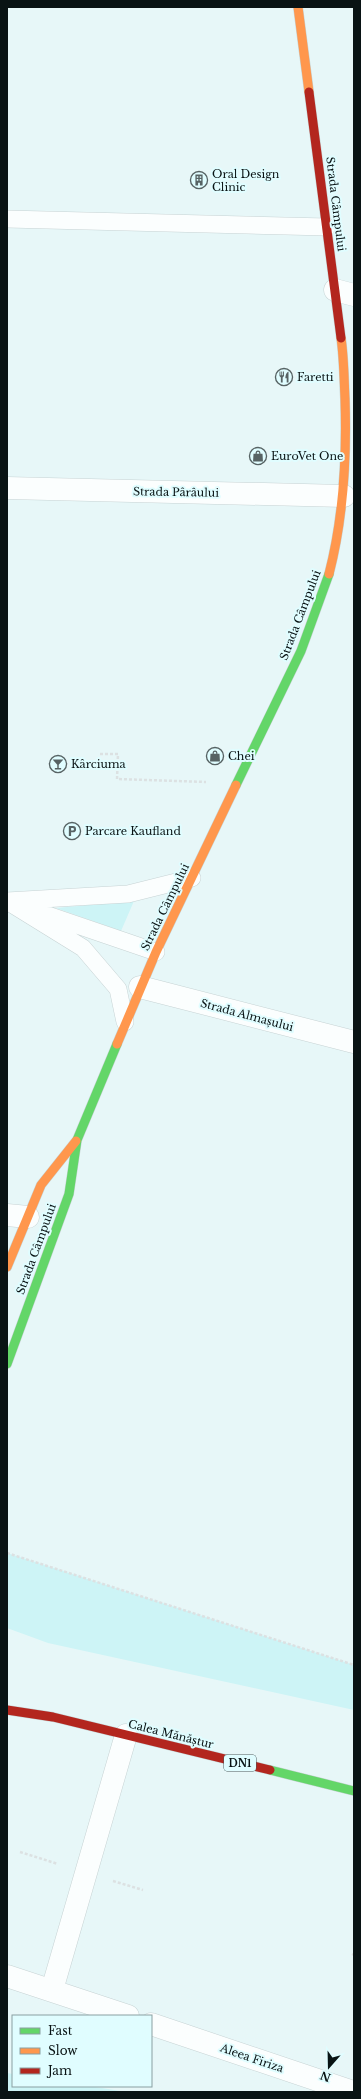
<svg xmlns="http://www.w3.org/2000/svg" width="361" height="2099" viewBox="0 0 361 2099" font-family="'Libre Baskerville',serif">
	<rect width="100%" height="100%" fill="#e7f7f8"/>
	<path fill="#cdf4f6" d="M134,901L121,931L56,908Z
		M7,1553L354,1665V1710L48,1643L7,1628Z
		M7,2073L13,2074V2086H89L127,2092H7Z"/>
	<g fill="none" stroke-linecap="round" stroke-linejoin="round">
		<g stroke="#c7d3d4" stroke-width="18">
			<path id="lane" d="M7,219L327,227
				M7,901L128,894L192,878
				M7,901L83,948L118,989L125,1022
				M36,911L156,952"/>
		</g>
		<g stroke="#c7d3d4" stroke-width="23">
			<path id="street" d="M335,290L354,295
				M7,488L344,496
				M140,987L354,1042
				M7,1215L28,1217
				M7,1976L128,2016
				M52,1990L126,1735
				M151,2024L353,2092"/>
		</g>
		<g stroke="#c7d3d4" stroke-width="10">
			<path id="fast" d="M236,785L301,651L329,574
				M7,1364L69,1194L77,1140L117,1044
				M270,1770L354,1791"/>
		</g>
		<g stroke="#c7d3d4" stroke-width="10">
			<path id="slow" d="M298,7L309,92
				M329,574C344,516 347,459 345,399C344,379 344,358 341,338
				M117,1044L156,952L236,785
				M7,1267L41,1185L76,1141"/>
		</g>
		<g stroke="#c7d3d4" stroke-width="10">
			<path id="jam" d="M309,92L341,338
				M7,1710L53,1717L270,1770"/>
		</g>
		<path stroke="#dce1e2" stroke-width="2.5" stroke-dasharray="3 2" stroke-linecap="butt" d="M100,754H118L117,779L206,782
			M7,1553L354,1665
			M20,1852L58,1864
			M113,1881L143,1890
			M352,1954L354,1955"/>
		<use href="#lane" stroke="#fbfefe" stroke-width="17"/>
		<use href="#street" stroke="#fbfefe" stroke-width="22"/>
		<use href="#fast" stroke="#63d668" stroke-width="9"/>
		<use href="#slow" stroke="#ff974d" stroke-width="9"/>
		<use href="#jam" stroke="#b3261e" stroke-width="9"/>
	</g>
	<defs>
		<g id="building-ring" transform="scale(0.9)"><circle r="9.5" fill="#e0fdff" stroke="#576364" stroke-width="1.5"/><path d="M-4-6H4V6H1V3H-1V6H-4ZM-2.5-4.3h1.7v1.8h-1.7ZM.8-4.3h1.7v1.8H.8ZM-2.5-1h1.7V.8h-1.7ZM.8-1h1.7V.8H.8Z" fill="#576364"/></g>
		<g id="restaurant-ring" transform="scale(0.9)"><circle r="9.5" fill="#e0fdff" stroke="#576364" stroke-width="1.5"/><path d="M-5-6h1v4h1v-4h1v4h1v-4h1v5L-1.5 .5V6h-2V.5L-5-1ZM5-6V6H3V1.5H1.5Q1.5-4 5-6Z" fill="#576364"/></g>
		<g id="shop-ring" transform="scale(0.9)"><circle r="9.5" fill="#e0fdff" stroke="#576364" stroke-width="1.5"/><path d="M-5-2.5h2.3a2.7 3.5 0 0 1 5.4 0H5L5.5 6h-11ZM-1.5-2.5h3a1.5 2.3 0 0 0-3 0Z" fill="#576364"/></g>
		<g id="bar-ring" transform="scale(0.9)"><circle r="9.5" fill="#e0fdff" stroke="#576364" stroke-width="1.5"/><path d="M-6-5H6L.8 .8V4.5H3.5V6h-7V4.5H-.8V.8Z" fill="#576364"/></g>
		<g id="parking-ring" transform="scale(0.9)"><circle r="9.5" fill="#e0fdff" stroke="#576364" stroke-width="1.5"/><path d="M-3.5-5.5H1a3.5 3.5 0 0 1 0 7H-1V5.5H-3.5ZM-1-3.4V-.6H.8a1.4 1.4 0 0 0 0-2.8Z" fill="#576364"/></g>
	</defs>
	<g fill-rule="evenodd">
		<use href="#building-ring" x="199" y="180"/>
		<use href="#restaurant-ring" x="284" y="377"/>
		<use href="#shop-ring" x="258" y="456"/>
		<use href="#shop-ring" x="215" y="756"/>
		<use href="#bar-ring" x="58" y="764"/>
		<use href="#parking-ring" x="72" y="831"/>
	</g>
	<g text-anchor="middle" dominant-baseline="central" stroke-width="4" stroke-linejoin="round" paint-order="stroke">
		<rect fill="#e0fdff" stroke="#4a595a" stroke-width="1" x="224" y="1755" width="32" height="16" rx="3"/>
		<g font-size="10" font-weight="bold" fill="#091314">
			<text x="240" y="1763">DN1</text>
		</g>
		<g font-size="11" fill="#091314" stroke="#e0fdff" text-anchor="start">
			<text x="212" y="174">Oral Design<tspan x="212" dy="13">Clinic</tspan></text>
			<text x="297" y="377">Faretti</text>
			<text x="271" y="456">EuroVet One</text>
			<text x="228" y="756">Chei</text>
			<text x="71" y="764">Kârciuma</text>
			<text x="85" y="831">Parcare Kaufland</text>
		</g>
		<g font-size="11" fill="#091314" stroke="#e0fdff">
			<text transform="translate(336 204) rotate(83)">Strada Câmpului</text>
			<text transform="translate(176 492) rotate(1)">Strada Pârâului</text>
			<text transform="translate(300 615) rotate(-69)">Strada Câmpului</text>
			<text transform="translate(165 907) rotate(-64)">Strada Câmpului</text>
			<text transform="translate(247 1015) rotate(15)">Strada Almașului</text>
			<text transform="translate(36 1249) rotate(-70)">Strada Câmpului</text>
			<text transform="translate(171 1734) rotate(14)">Calea Mănăștur</text>
			<text transform="translate(252 2058) rotate(19)">Aleea Firiza</text>
		</g>
	</g>
	<rect width="361" height="2099" fill="none" stroke="#091314" stroke-width="16"/>
	<rect x="12" y="2015" width="140" height="72" fill="#e0fdff" stroke="#8a9fa1"/>
	<rect x="20" y="2028" width="20" height="6" fill="#63d668" stroke="#8a9fa1"/>
	<text x="48" y="2035" font-size="12" fill="#091314">Fast</text>
	<rect x="20" y="2048" width="20" height="6" fill="#ff974d" stroke="#8a9fa1"/>
	<text x="48" y="2055" font-size="12" fill="#091314">Slow</text>
	<rect x="20" y="2068" width="20" height="6" fill="#b3261e" stroke="#8a9fa1"/>
	<text x="48" y="2075" font-size="12" fill="#091314">Jam</text>
	<g transform="translate(329 2067) rotate(200)" stroke="#e0fdff" stroke-width="3" paint-order="stroke">
	<path d="M0-3L7 15L0 10L-7 15Z" fill="#091314"/>
	<text y="-6" font-size="11" font-weight="bold" text-anchor="middle" fill="#091314">N</text>
	</g>
</svg>
